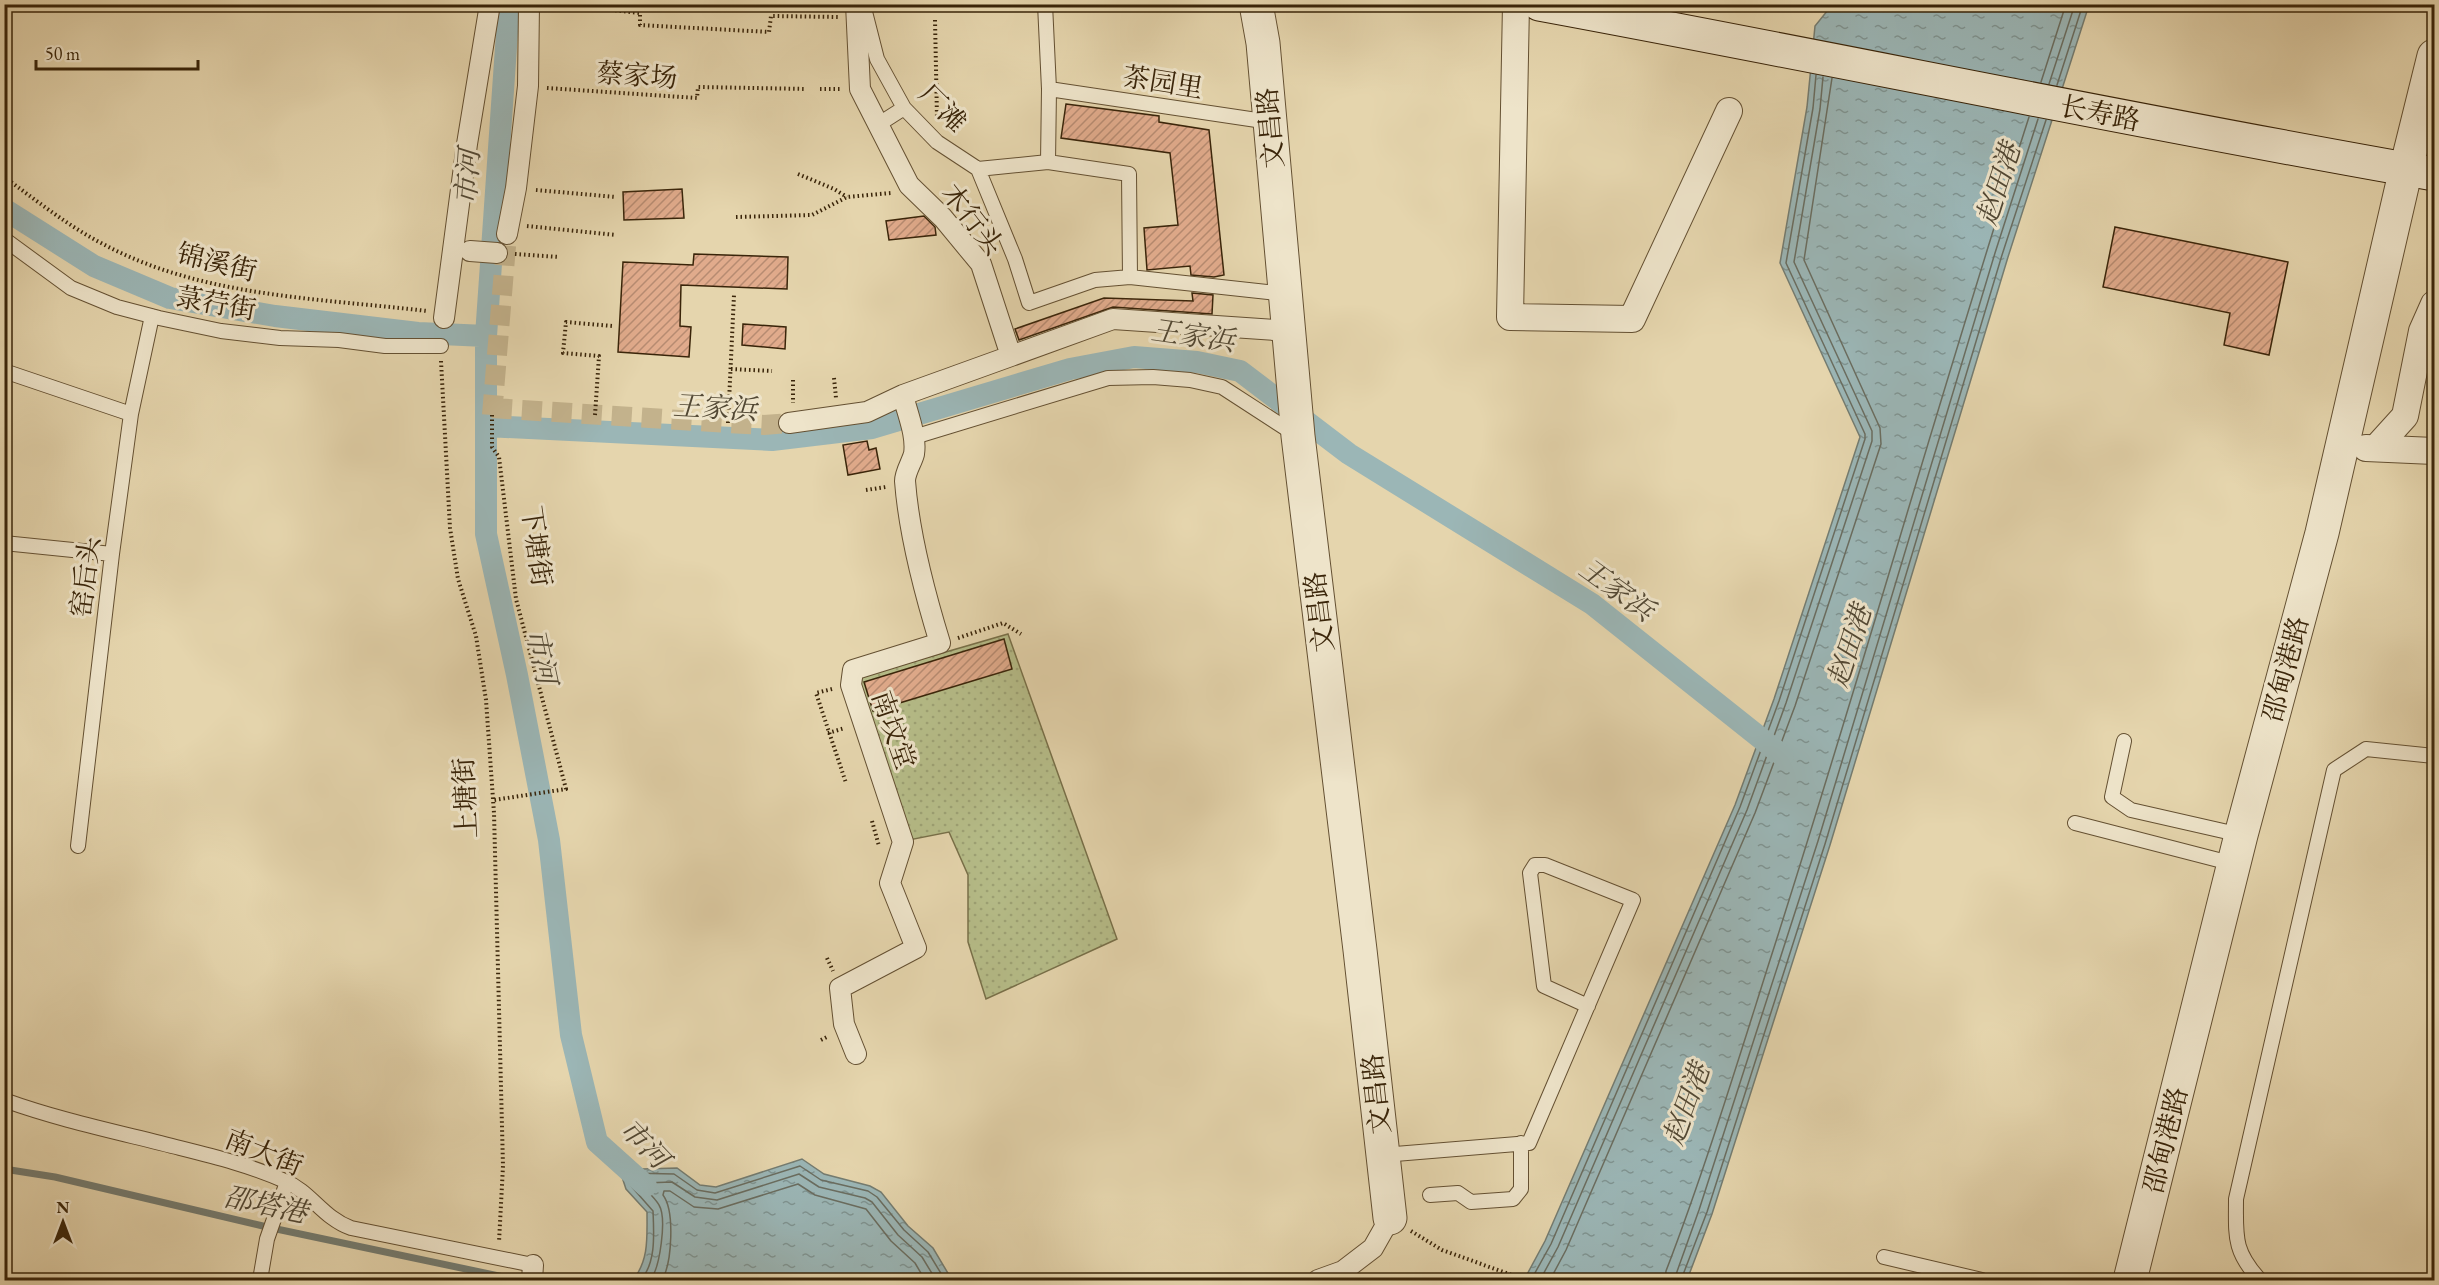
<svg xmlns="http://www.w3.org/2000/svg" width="2439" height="1285" viewBox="0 0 2439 1285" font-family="'EB Garamond','Noto Serif SC',serif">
	<defs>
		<pattern id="grass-dots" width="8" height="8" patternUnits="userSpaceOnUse" patternTransform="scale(1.5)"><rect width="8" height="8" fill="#b6bd89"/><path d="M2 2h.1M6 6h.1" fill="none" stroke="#9da275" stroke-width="1.8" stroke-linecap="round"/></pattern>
		<pattern id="water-ripples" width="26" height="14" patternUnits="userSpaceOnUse" patternTransform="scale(1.5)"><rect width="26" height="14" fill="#9bb6b6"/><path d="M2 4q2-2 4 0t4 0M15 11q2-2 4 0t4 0" fill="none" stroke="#7f9492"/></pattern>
		<pattern id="building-hatch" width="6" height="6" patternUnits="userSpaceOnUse" patternTransform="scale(1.5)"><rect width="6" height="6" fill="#e1ab8c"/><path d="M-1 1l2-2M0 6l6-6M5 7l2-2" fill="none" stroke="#b78b71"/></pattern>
	</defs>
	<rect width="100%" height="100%" fill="#e5d5ad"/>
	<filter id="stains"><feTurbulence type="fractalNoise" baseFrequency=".00333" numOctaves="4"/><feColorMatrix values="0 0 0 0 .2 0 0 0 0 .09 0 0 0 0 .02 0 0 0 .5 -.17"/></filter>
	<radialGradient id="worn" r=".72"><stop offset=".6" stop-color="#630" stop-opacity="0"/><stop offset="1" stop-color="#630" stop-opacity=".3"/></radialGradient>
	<path fill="url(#grass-dots)" stroke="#787049" stroke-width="1.5" d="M1008,634L1117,939L986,999L968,942V875L949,832L909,840L856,678Z"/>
	<path fill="url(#water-ripples)" stroke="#747c71" stroke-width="1.5" d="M1832,5H2089L2008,257L1830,845L1712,1214L1687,1280H1524L1545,1241L1735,805L1774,699L1860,437L1780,263L1807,107L1815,26Z
		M802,1159L824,1174L870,1186L881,1192L908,1226L933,1248L952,1280H633C649,1260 647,1238 647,1212L626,1189L620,1171L625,1165L642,1169L677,1168L700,1185L716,1187Z"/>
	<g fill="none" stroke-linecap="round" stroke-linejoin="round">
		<path stroke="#6a6d60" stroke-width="1.5" d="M2041,82L2066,4
			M2049,84L2075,4
			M2057,85L2083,4
			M641,1280C656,1262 654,1235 653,1211L631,1186L629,1173L674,1174L697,1190L715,1193L800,1166L821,1180L868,1191L877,1197L904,1230L928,1252L945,1280
			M650,1280C660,1269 667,1218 659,1205C655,1198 648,1192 643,1187L644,1183L672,1182L695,1197L717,1200L799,1174L819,1187L865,1198L872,1202L898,1235L922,1257L936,1280
			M662,1280C672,1263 675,1211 663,1195L664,1191H670L694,1207L718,1209L798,1184L815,1195L866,1209L891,1241L915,1263L925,1280
			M1531,1280L1551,1244L1740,807L1779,701L1865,439V434L1786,263L1813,108L1816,75
			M1540,1280L1558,1247L1747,810L1786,703L1872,441V431L1794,262L1820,109L1823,77
			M1550,1280L1566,1250L1755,813L1795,706L1881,444L1880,428L1804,260L1832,78
			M1665,1280L1666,1271C1705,1169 1737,1064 1770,960C1860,680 1939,397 2029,117
			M1674,1280L1699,1210L1818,841L1995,253L2038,119
			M1681,1280L1707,1212L1825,844L2002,255L2046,120"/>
		<path stroke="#747c71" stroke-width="7" d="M4,1169L55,1177L267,1227L518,1280"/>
		<path stroke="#9bb6b6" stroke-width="22" d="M509,4L486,336V534L517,675L549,840L571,1035L597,1142L646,1186
			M4,209L94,266L170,298L275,316L418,333L486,336
			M486,426L772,440L872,428L1070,369L1134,357L1197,362L1240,371L1349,454L1592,604L1783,756"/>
	</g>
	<path fill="url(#building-hatch)" stroke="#392409" stroke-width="1.5" d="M1066,104L1159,116V122L1209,130L1224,275L1214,277L1191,275L1190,266L1147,270L1144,228L1178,225L1170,153L1061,138Z
		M682,189L684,218L624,220L623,192Z
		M924,216L935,227L936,235L889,240L886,221Z
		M2115,227L2288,262L2269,355L2224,345L2230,313L2103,287Z
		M694,254L788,257L787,289L681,285L680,326L691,327L689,357L618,352L623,262L693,265Z
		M1192,293L1213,295L1212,314L1113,307L1019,340L1015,329L1104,298L1193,301Z
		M743,324L786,327L785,349L742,345Z
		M867,441L869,450L876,448L880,469L848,475L843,445Z
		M1004,639L1012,669L873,711L864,682Z"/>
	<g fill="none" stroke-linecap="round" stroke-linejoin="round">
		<path stroke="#c3b28c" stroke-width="20" stroke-dasharray="20 10" stroke-linecap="butt" d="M492,408L728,423L764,425L789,423
			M492,415L507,234"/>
		<g stroke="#645032" stroke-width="16">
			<path id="service" d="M863,4L877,59L904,108L937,142L978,169L1048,162L1129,174L1130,277
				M1045,4L1049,89L1048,162
				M1049,89L1270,122
				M879,124L904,108
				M978,169L1015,259L1029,303L1095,280L1130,277L1286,294
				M4,239L71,288L117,307L159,318L221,331L280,338L339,340L385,346H441
				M4,371L131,414
				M914,437L1108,378L1153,377L1190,380L1222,387L1296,435
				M4,543L112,554
				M2124,741L2112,797L2131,810L2241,835
				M2075,823L2234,864
				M78,846L112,554L131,414L152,316
				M4,1100C62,1121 122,1133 180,1148C216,1157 252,1166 285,1181C311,1192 323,1218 351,1228L533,1265
				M1383,1155L1529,1143L1633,900L1545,865H1535L1530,873L1544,986L1588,1006
				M1430,1195L1458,1193L1471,1202L1513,1199L1521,1189V1143
				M1884,1257L1982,1280
				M260,1280L267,1239L287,1182
				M2260,1280C2233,1251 2236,1236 2236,1199L2334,770L2366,749L2434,756"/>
		</g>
		<g stroke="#645032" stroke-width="22">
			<path id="pedestrian" d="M856,4L860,89L909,185L943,218L981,264L1011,356L903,395C907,413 917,435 914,454C912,462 905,472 905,481C909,535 924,591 940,643L853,670L851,685L903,842L890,883L916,948L840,988L844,1024L856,1054
				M507,234L516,188L528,86L529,4
				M470,251L497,253
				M444,318L467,144L490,4
				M1011,356L1113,319L1289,331
				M789,423L867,412L903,395
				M532,1280L533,1265
				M1318,1280L1343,1271L1373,1248L1390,1218"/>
		</g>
		<g stroke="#645032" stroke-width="28">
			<path id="minor" d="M1516,4L1510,317L1632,319L1729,111
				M2366,448L2434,451
				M2376,448L2405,416L2422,331L2434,304"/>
		</g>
		<g stroke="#645032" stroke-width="35">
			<path id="tertiary" d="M1256,4L1263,43L1298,436L1360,950L1390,1218
				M2130,1280L2241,835L2322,533L2406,169L2434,56"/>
		</g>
		<g stroke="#392409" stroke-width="35">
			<path id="secondary" d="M1539,4C1838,59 2135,122 2434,174"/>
		</g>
		<path stroke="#392409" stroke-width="4" stroke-dasharray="1.5 3" stroke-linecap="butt" d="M557,4L640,13V25L769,32L771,16L839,17
			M935,20L937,118
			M547,88L697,98L698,87L806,89
			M820,89H840
			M798,174L834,189L847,197
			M4,177C36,200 68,226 103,244C202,297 317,298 427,311
			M536,190L616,197
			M736,217L812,215L847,197L891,193
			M527,226L616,235
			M515,254L559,257
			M441,361L450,528L458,579L476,636L486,700L494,813L503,1166L499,1242
			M731,369L772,371
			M834,378L836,398
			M793,380V403
			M492,415V447L499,457L516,599L566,789L494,800
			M595,415L599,356L563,353L566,322L612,326
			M728,423L734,295
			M866,490L886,487
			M958,638L1003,623L1021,634
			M832,689L816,693L846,783
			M828,733L845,728
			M872,821L879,846
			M827,958L833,971
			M821,1040L829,1036
			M1411,1231L1442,1250L1526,1280"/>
		<use href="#service" stroke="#eee4ca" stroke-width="14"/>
		<use href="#pedestrian" stroke="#eee4ca" stroke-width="20"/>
		<use href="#minor" stroke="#eee4ca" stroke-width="26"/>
		<use href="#tertiary" stroke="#eee4ca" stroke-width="33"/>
		<use href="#secondary" stroke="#eee4ca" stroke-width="33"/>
	</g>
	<g text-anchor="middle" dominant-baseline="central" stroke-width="6" stroke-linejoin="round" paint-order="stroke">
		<g font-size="27" fill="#392409" stroke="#eee4ca">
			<text transform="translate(637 75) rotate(4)">蔡家场</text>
			<text transform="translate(1163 82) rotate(9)">茶园里</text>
			<text transform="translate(943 108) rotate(45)">厂滩</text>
			<text transform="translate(2100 113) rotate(11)">长寿路</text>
			<text transform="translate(1270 128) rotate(-95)">文昌路</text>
			<text transform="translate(973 219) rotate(52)">木行头</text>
			<text transform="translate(217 262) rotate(14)">锦溪街</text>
			<text transform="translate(216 303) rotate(10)">菉荇街</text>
			<text transform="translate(537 546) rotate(82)">下塘街</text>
			<text transform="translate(85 577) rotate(-83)">窑后头</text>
			<text transform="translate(1319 612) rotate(-97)">文昌路</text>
			<text transform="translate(2285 669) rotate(-75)">邵甸港路</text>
			<text transform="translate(894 730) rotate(71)">南坟堂</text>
			<text transform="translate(465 798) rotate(-93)">上塘街</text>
			<text transform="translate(1376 1094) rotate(-96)">文昌路</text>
			<text transform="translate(2165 1140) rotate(-76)">邵甸港路</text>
			<text transform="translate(264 1152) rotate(22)">南大街</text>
		</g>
		<g font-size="28" font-style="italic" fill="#524834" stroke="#eee4ca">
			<text transform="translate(467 177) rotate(-86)">市河</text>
			<text transform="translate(1998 184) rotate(-72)">赵田港</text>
			<text transform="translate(1193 335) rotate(8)">王家浜</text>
			<text transform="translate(715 407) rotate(3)">王家浜</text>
			<text transform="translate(1617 589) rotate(36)">王家浜</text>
			<text transform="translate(1849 646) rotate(-72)">赵田港</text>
			<text transform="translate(542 656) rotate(78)">市河</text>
			<text transform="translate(1686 1104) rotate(-70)">赵田港</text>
			<text transform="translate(645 1143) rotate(46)">市河</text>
			<text transform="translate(266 1204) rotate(12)">邵塔港</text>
		</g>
	</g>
	<rect width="2439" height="1285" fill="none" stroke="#e5d5ad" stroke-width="24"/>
	<rect x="6" y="6" width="2427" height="1273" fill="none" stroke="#392409" stroke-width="3"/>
	<rect x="12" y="12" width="2415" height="1261" fill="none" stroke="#392409" stroke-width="1.5"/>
	<g transform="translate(63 1222)" stroke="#eee4ca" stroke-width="4.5" paint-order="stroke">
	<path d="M0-4.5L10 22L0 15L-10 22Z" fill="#392409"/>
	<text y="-9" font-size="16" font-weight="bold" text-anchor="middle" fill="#392409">N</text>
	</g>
	<path d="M36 60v9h162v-9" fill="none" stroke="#392409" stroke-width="3"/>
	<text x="45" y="60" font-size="18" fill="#392409" stroke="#eee4ca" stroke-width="4.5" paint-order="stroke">50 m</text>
	<rect width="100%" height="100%" filter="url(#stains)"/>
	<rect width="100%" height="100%" fill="url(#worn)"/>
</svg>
